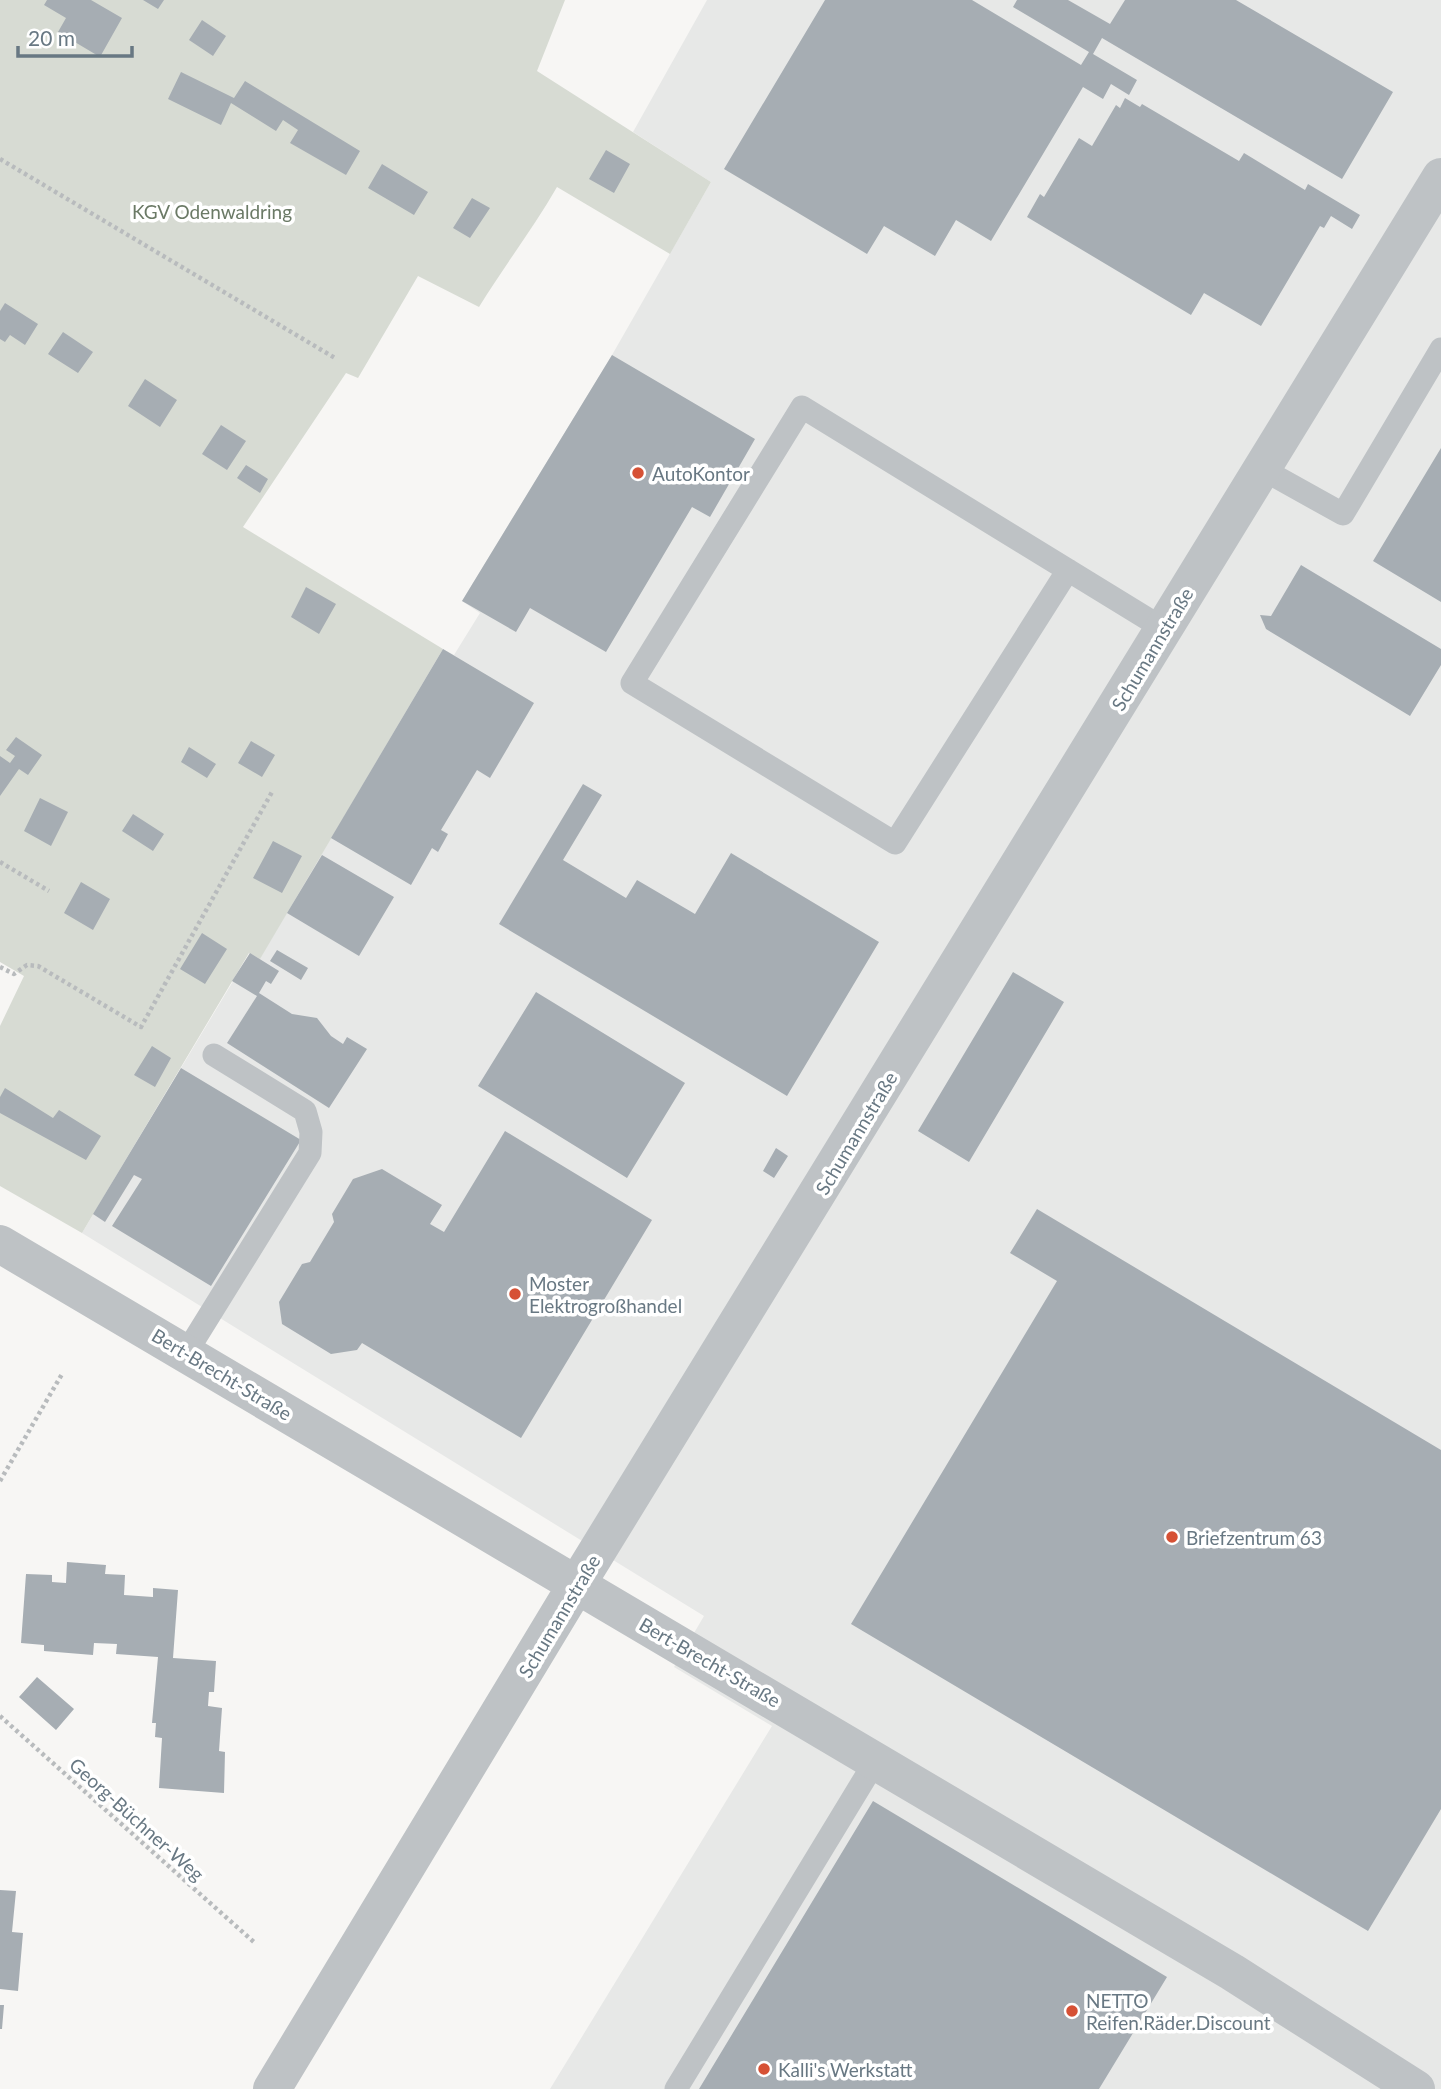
<svg xmlns="http://www.w3.org/2000/svg" width="1441" height="2089" viewBox="0 0 1441 2089" font-family="Lato,sans-serif">
	<rect width="100%" height="100%" fill="#f7f6f4"/>
	<path fill="#e7e8e7" d="M707,0H1441V2089H550L772,1726L674,1667L704,1616L82,1233L250,953L260,958L443,649L454,655L480,613L462,601L612,355L711,182L633,132Z"/>
	<path fill="#d7dbd3" d="M0,0H565L537,71L711,182L670,254L557,187C533,229 504,266 479,307L418,276L358,378L346,373L243,527L443,649L260,959L249,953L82,1233L0,1186V1026L24,976L0,962Z"/>
	<path fill="#a6adb3" d="M47,0H91L122,18L100,57L58,32L66,18L44,5Z
		M143,0H164L158,9Z
		M825,0H972L1081,65L1089,52L1013,7L1017,0H1068L1110,24L1125,0H1236L1393,92L1342,179L1102,38L1093,54L1137,80L1129,95L1111,84L1103,99L1083,87L991,241L956,220L935,256L884,226L867,254L724,169Z
		M202,20L226,36L213,56L189,40Z
		M181,72L234,98L245,81L360,151L346,175L290,143L298,130L283,120L276,131L231,103L221,125L168,99Z
		M1125,98L1140,107L1142,104L1239,161L1244,153L1305,190L1308,184L1360,215L1352,229L1331,216L1324,228L1320,226L1261,326L1204,293L1191,315L1027,217L1040,194L1044,197L1079,138L1092,146L1116,105L1120,108Z
		M606,150L630,164L614,193L589,179Z
		M382,164L428,192L414,215L368,188Z
		M472,198L490,208L470,238L453,228Z
		M5,303L38,324L25,345L10,335L5,342L0,339V311Z
		M63,332L93,352L78,373L48,354Z
		M612,355L755,439L710,517L692,507L606,652L530,608L516,632L462,601Z
		M145,379L177,400L160,427L128,406Z
		M221,425L246,441L227,470L202,454Z
		M1441,448V602L1373,561Z
		M246,465L268,479L260,493L237,478Z
		M1301,565L1441,649V665L1410,716L1266,629L1260,615L1271,616Z
		M306,587L336,604L319,634L291,617Z
		M443,649L534,703L490,778L477,770L441,830L448,834L438,852L432,848L411,885L331,838Z
		M16,737L42,755L28,775L19,769L0,796V756L10,763L15,756L6,750Z
		M251,741L275,755L262,777L238,763Z
		M189,747L216,764L207,778L181,762Z
		M583,784L602,795L563,860L626,898L637,880L695,914L731,853L879,942L787,1096L499,924Z
		M40,798L68,812L51,846L24,831Z
		M133,814L164,834L153,851L122,831Z
		M273,841L302,856L282,893L253,878Z
		M322,855L394,897L359,956L287,913Z
		M81,882L110,899L93,930L64,913Z
		M202,933L227,949L205,984L180,969Z
		M277,950L308,968L301,980L270,961Z
		M250,953L279,971L271,984L266,981L259,993L292,1014L317,1018L331,1036L343,1044L347,1037L367,1049L329,1108L227,1043L257,996L232,981Z
		M1013,972L1064,1002L969,1162L918,1131Z
		M536,992L685,1083L627,1178L478,1086Z
		M152,1046L171,1058L155,1087L134,1075Z
		M181,1068L301,1140L211,1286L112,1226L142,1179L134,1175L105,1222L93,1214Z
		M5,1088L53,1118L59,1110L101,1136L86,1160L0,1113V1097Z
		M505,1131L652,1220L521,1438L362,1343L357,1350L331,1354L282,1324L279,1302L302,1264L310,1262L334,1222L332,1214L353,1179L382,1169L442,1205L430,1224L444,1232Z
		M776,1148L788,1156L774,1178L763,1171Z
		M1037,1209L1441,1450V1809L1368,1931L851,1624L1057,1281L1010,1253Z
		M67,1562L106,1565L105,1574L125,1575L124,1595L153,1597V1588L178,1590L173,1658L216,1661L214,1692H209L208,1706L222,1708L219,1751L225,1752L224,1793L159,1788L162,1738L155,1737L156,1723H152L158,1657L116,1654L117,1644L94,1643L93,1655L44,1651V1645L21,1643L26,1574L52,1575V1582L66,1583Z
		M37,1677L74,1709L56,1730L19,1697Z
		M873,1801L1167,1977L1099,2089H699Z
		M0,1890L16,1891L12,1932L23,1933L18,1991L0,1989Z
		M0,2005H4L2,2029H0Z"/>
	<g fill="none" stroke-linecap="round" stroke-linejoin="round">
		<path stroke="#b8bbbd" stroke-width="4.5" stroke-dasharray="3.5 3.5" stroke-linecap="butt" d="M0,159L335,358
			M0,862L49,891
			M0,967L14,974L27,965L38,966L141,1027L272,792
			M0,1481L62,1374
			M0,1716L255,1943"/>
		<path stroke="#bec2c5" stroke-width="23" d="M1262,469L1343,514L1441,349
			M1068,570L895,843L632,683L802,407C923,481 1044,555 1164,629
			M186,1353L310,1153L311,1132L305,1111L214,1055
			M676,2089L876,1760"/>
		<path stroke="#bec2c5" stroke-width="38" d="M0,1244L1232,1972L1416,2089
			M272,2089L577,1584L1441,177"/>
	</g>
	<g fill="#d65135" stroke="#fff" stroke-width="2.5">
		<circle cx="638" cy="473" r="7"/>
		<circle cx="515" cy="1294" r="7"/>
		<circle cx="1172" cy="1537" r="7"/>
		<circle cx="1072" cy="2011" r="7"/>
		<circle cx="764" cy="2069" r="7"/>
	</g>
	<g text-anchor="middle" dominant-baseline="central" stroke-width="7" stroke-linejoin="round" paint-order="stroke">
		<g font-size="19" fill="#6b7a66" stroke="#fff">
			<text x="212" y="211">KGV Odenwaldring</text>
		</g>
		<g font-size="19" fill="#687883" stroke="#fff" text-anchor="start">
			<text x="652" y="473">AutoKontor</text>
			<text x="529" y="1283">Moster<tspan x="529" dy="22">Elektrogroßhandel</tspan></text>
			<text x="1186" y="1537">Briefzentrum 63</text>
			<text x="1086" y="2000">NETTO<tspan x="1086" dy="22">Reifen.Räder.Discount</tspan></text>
			<text x="778" y="2069">Kalli's Werkstatt</text>
		</g>
		<g font-size="19" fill="#687883" stroke="#fff">
			<text transform="translate(1152 649) rotate(-59)">Schumannstraße</text>
			<text transform="translate(856 1133) rotate(-59)">Schumannstraße</text>
			<text transform="translate(222 1374) rotate(31)">Bert-Brecht-Straße</text>
			<text transform="translate(559 1616) rotate(-59)">Schumannstraße</text>
			<text transform="translate(710 1662) rotate(30)">Bert-Brecht-Straße</text>
			<text transform="translate(137 1819) rotate(42)">Georg-Büchner-Weg</text>
		</g>
	</g>
	<path d="M18 46v10h114v-10" fill="none" stroke="#687883" stroke-width="3.5"/>
	<text x="28" y="46" font-size="21" fill="#687883" stroke="#ffffff" stroke-width="5" paint-order="stroke">20 m</text>
</svg>
